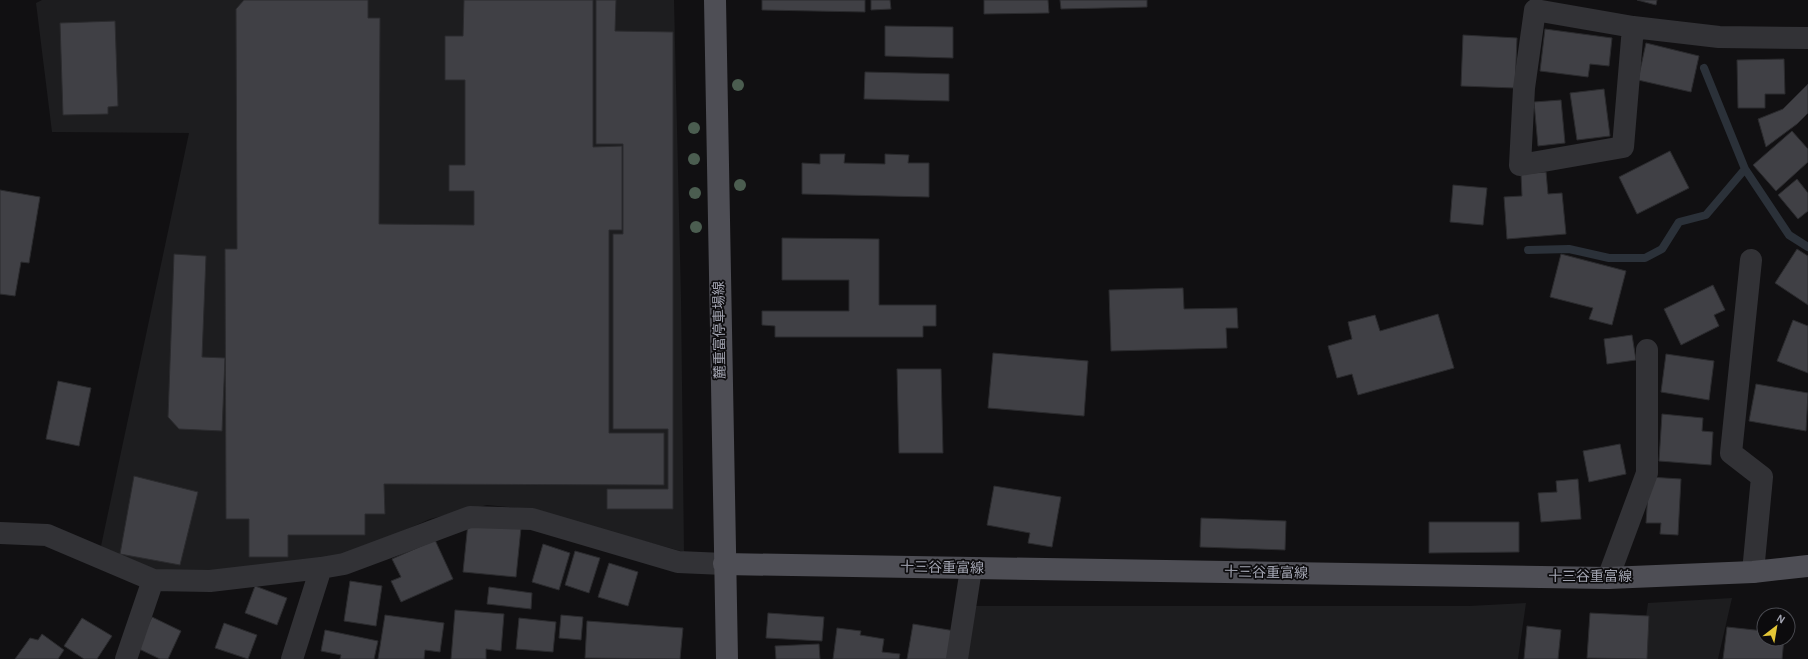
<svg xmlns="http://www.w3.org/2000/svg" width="1808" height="659" viewBox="0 0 1808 659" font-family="'Alegreya Sans','Noto Sans JP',sans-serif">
	<rect width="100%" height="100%" fill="#111012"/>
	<path fill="#1d1d1f" d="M42,0H674L681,298L684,552L527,509L487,505L430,519L334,562L156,582L101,546L189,133L52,132L36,3Z
		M1732,598L1718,659H1640L1648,603Z
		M1526,603L1518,659H957L973,606H1469Z"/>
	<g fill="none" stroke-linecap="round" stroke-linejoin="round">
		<path stroke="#2b3139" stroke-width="8" d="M1704,68L1745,169
			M1528,250L1569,249L1609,258H1645L1662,249L1679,222L1706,215L1745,169L1789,235L1808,247"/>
	</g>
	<path fill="#404045" stroke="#2b2b2e" d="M244,0H368V18H380L379,224L474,225V191H449V165H465V80H445V36H463L464,0H593V147L622,146V230H609V433H664V485L384,484L385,514H365V535H288V557H249V519H226L225,249H237L236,9Z
		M596,0H616L615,31L673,32V509H607V489H668V429H613V234H623V144H596Z
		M762,0H865V12L762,10Z
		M871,0H890L891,9L871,10Z
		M984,0H1048L1049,13L984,14Z
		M1060,0H1147V7L1061,9Z
		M1637,0H1657L1656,5Z
		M115,21L118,106L108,107V114L63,115L60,23Z
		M885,26L953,27V58L885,56Z
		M1545,29L1612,38L1609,66L1590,64L1588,77L1540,71Z
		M1463,35L1517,38L1515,88L1461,86Z
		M1646,43L1699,56L1691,92L1638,80Z
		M1784,59L1785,94H1765V108H1738L1737,60Z
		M865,72L949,74V101L864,99Z
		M1808,84V113L1797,124L1766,147L1758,119L1783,109Z
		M1604,89L1610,136L1577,140L1570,93Z
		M1561,100L1565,143L1538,146L1534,102Z
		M1792,131L1808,149V162L1776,191L1753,165Z
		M1670,151L1689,188L1637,214L1619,177Z
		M820,154H845L844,163L885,164V154L909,155L908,163H929V197L802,194V163L820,164Z
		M1546,172L1548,194L1562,193L1566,234L1507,239L1504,197L1522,196L1521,174Z
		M1797,179L1808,193V211L1798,219L1778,195Z
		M1453,185L1487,188L1483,225L1450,222Z
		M0,190L40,197L29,263L21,262L15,296L0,294Z
		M782,238L879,239V305H936V326H923V337H775V326L762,325V311H849V280H782Z
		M1797,249L1808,256V305L1775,283Z
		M174,254L206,256L202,357L225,358L222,431L179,429L168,417Z
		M1561,254L1626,271L1612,325L1589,319L1593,308L1550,297Z
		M1713,285L1725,310L1714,315L1719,326L1681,345L1664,309Z
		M1183,288L1184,309L1237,308L1238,328H1226L1227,348L1111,351L1109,290Z
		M1438,314L1454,368L1358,395L1352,374L1337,378L1328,346L1352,339L1348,322L1375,315L1380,331Z
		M1793,320L1808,326V373L1777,361Z
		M1632,335L1636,360L1607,364L1604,339Z
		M993,353L1088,361L1084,416L988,408Z
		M1666,354L1714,361L1709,400L1661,392Z
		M897,369H941L943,453H899Z
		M58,381L91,388L79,446L46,439Z
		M1756,384L1808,393L1806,431L1749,421Z
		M1662,414L1703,418L1702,431L1713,432L1711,465L1659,461Z
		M1620,444L1626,474L1589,482L1583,451Z
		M134,476L198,492L180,565L120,554Z
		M1649,477L1681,479L1678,535L1660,534L1661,523H1646Z
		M1578,479L1581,519L1541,522L1538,493L1557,492L1556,481Z
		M994,486L1061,497L1052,547L1028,543L1030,533L987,525Z
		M1201,518L1286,521L1285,550L1200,547Z
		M1429,522H1519V552L1429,553Z
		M468,523L521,528L516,577L463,572Z
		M435,540L453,579L401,602L391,581L401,577L392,559Z
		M543,544L570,553L559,590L532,582Z
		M575,551L600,558L589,593L565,585Z
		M609,563L638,572L628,606L598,597Z
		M350,581L382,586L376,626L344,621Z
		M255,586L287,598L277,625L245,613Z
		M489,587L532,593L531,609L487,604Z
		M455,610L504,614L501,651L486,649V659H451Z
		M768,613L824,617L822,641L766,638Z
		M1590,613L1649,616L1647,659L1587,658Z
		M385,615L444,623L440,652L425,650L424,659H378Z
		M561,615L583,617L581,640L559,638Z
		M152,617L181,631L168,659H160L137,648Z
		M82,618L112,636L97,659H84L64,646Z
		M519,618L556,622L553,652L516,649Z
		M587,621L683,628L680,659L585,658Z
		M224,623L257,635L248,659L215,648Z
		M913,624L955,631L950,659H907Z
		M1527,626L1561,630L1558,659H1524Z
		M1727,627L1764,631V639H1784L1782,659H1723Z
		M837,628L861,631L860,635L884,639L882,652L900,654L899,659H833Z
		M325,630L378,641L374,659H340L341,655L321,651Z
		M42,634L64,650L58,659H15L30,638L38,640Z
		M819,644L820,659H776L775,646Z"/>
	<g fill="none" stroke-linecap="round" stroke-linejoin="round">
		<path stroke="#323236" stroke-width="22" d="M1633,27L1623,147L1520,165L1524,88L1535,10L1633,27L1719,37L1808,38
			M1751,260L1731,453L1762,477L1753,572
			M0,533L47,535L153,580L210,581L321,568L344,564L470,517L532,519L678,562L724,564
			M1608,578L1647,473V350
			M126,659L153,580
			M292,659L321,568
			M957,659L971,569"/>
		<path stroke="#4e4e55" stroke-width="22" d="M715,0L727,659
			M724,564L1608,578L1753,572L1808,566"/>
	</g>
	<g fill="#4b5d50">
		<circle cx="738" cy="85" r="6"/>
		<circle cx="694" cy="128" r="6"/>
		<circle cx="694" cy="159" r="6"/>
		<circle cx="740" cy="185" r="6"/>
		<circle cx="695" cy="193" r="6"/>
		<circle cx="696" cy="227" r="6"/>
	</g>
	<g text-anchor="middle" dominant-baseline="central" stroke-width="3.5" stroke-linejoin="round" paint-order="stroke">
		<g font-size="14" fill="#a3a5b2" stroke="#0c0b0d">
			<text transform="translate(720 330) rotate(-91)">麓重富停車場線</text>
			<text transform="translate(942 568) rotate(1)">十三谷重富線</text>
			<text transform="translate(1266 573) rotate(1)">十三谷重富線</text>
			<text x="1590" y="577">十三谷重富線</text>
		</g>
	</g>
	<g transform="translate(1776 627) rotate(31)"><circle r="19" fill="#0c0b0d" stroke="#48494f"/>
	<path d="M0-3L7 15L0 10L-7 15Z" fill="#e4c636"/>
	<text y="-6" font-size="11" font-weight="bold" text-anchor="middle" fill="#a3a5b2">N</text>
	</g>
</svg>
